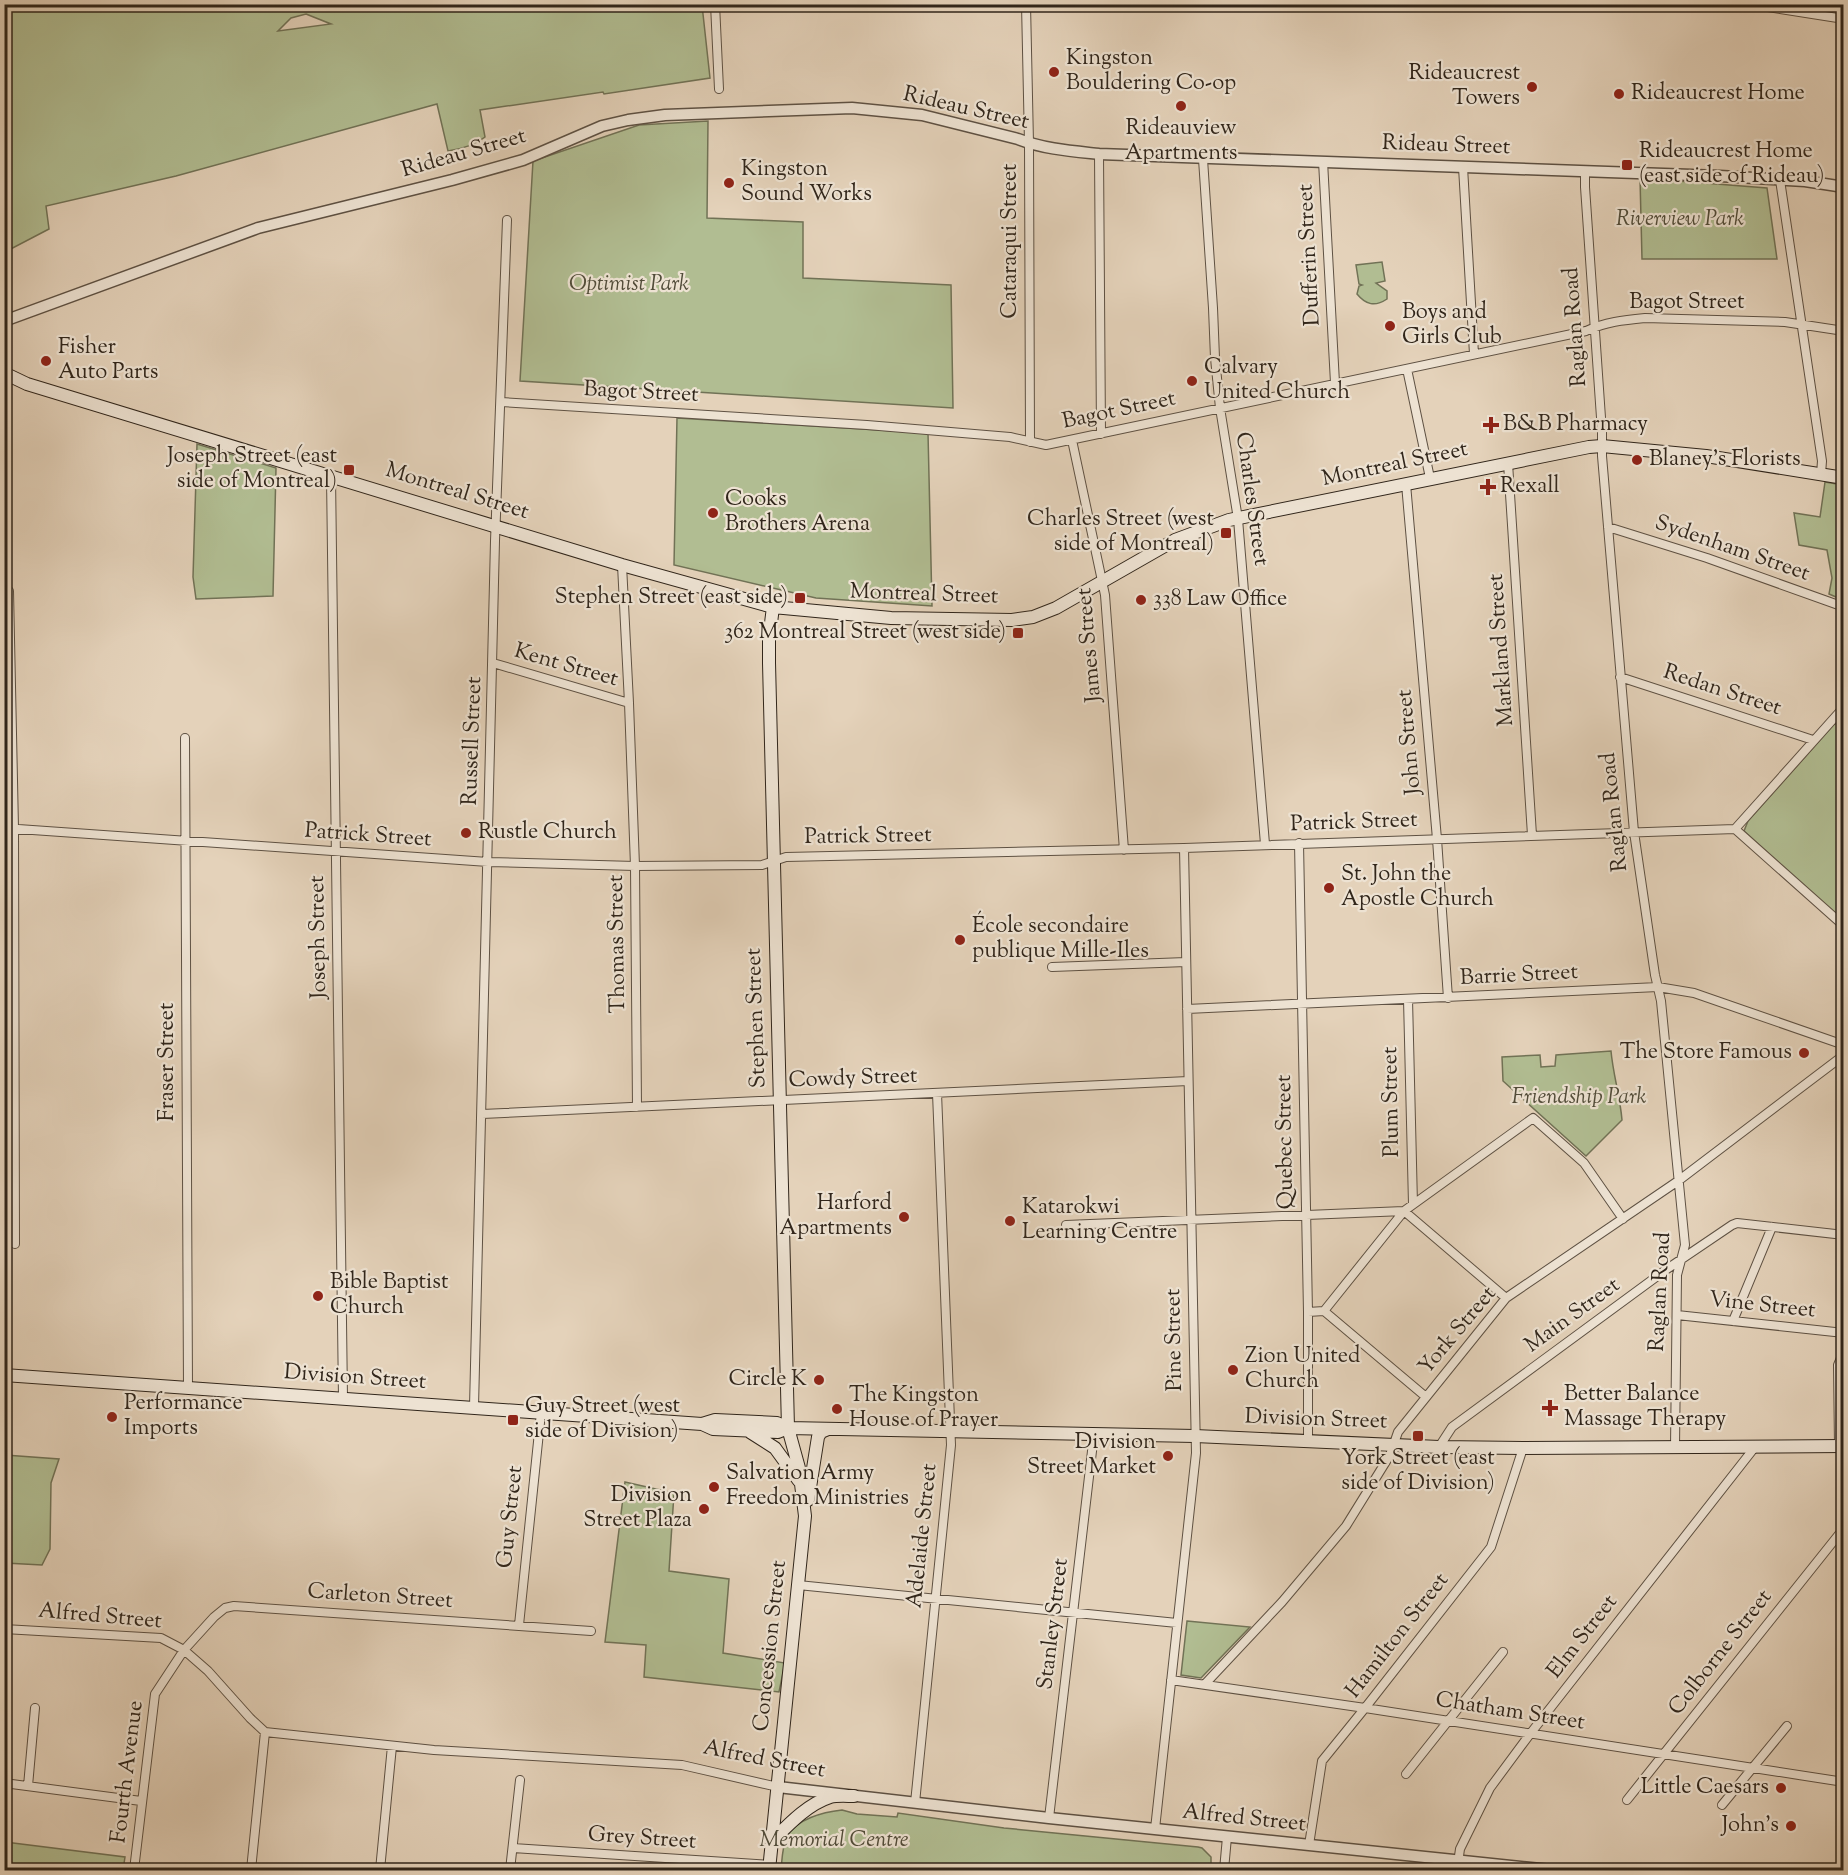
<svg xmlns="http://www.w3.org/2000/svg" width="1848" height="1875" viewBox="0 0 1848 1875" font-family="'Sorts Mill Goudy',serif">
	<rect width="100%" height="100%" fill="#e4d2ba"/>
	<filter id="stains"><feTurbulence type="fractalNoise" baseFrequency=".00333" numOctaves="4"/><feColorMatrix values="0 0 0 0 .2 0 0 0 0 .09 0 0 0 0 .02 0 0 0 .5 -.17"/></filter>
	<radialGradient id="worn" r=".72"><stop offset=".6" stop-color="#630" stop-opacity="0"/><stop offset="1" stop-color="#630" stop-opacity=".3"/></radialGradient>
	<path fill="#b1bd92" stroke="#717256" stroke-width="1.5" fill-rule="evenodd" d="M5,4L702,5L710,78L604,94L603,92L480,110L485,137C474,146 461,149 448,151L437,104L176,176L46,206L49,229L5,252ZM306,14L331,24L278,31L291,18Z
		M708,121L707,218L803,222V278L951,285L953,408L520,381L533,161L639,125Z
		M1640,178L1767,188L1777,259H1642Z
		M1382,262L1385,281L1376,283L1387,291V299C1375,307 1366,305 1357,294L1359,286L1362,285L1359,284L1356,265Z
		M677,418L928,433L932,606L816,598L674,565Z
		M197,444L276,468L273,596L196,599L193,577Z
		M1825,482L1843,485V600L1829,594L1832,578L1827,550L1799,545L1794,513L1820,517Z
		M1835,723L1843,731V922L1744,831L1748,821Z
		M1611,1051C1613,1074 1620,1096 1622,1120L1586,1156L1503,1081L1502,1057L1540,1055L1541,1067L1555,1066L1556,1055Z
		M5,1455L59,1459L51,1483L50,1549L42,1565L5,1563Z
		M625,1482L674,1493L669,1571L729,1579L723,1653L785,1663L779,1692L644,1677L646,1645L605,1642Z
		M1187,1621L1250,1627L1201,1678L1181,1675Z
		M842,1810L857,1814L897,1817L898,1813L1004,1828L1198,1847L1202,1848L1211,1857V1870H781C782,1860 782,1847 787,1837C795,1819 824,1812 842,1810Z
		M5,1842L125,1857L123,1870H5Z"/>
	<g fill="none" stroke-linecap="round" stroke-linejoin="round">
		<g stroke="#5e5143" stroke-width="10">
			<path id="minor" d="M715,4L719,89
				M1026,4L1029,143L1030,442
				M1749,4L1844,19
				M1099,154L1101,434
				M1203,159L1213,308L1215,358L1220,408L1238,519L1265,844
				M1323,161L1335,383
				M1463,167L1474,354
				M1585,171V187L1602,432V456L1634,832L1655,975L1661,1001L1685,1245L1677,1275L1675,1447
				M1780,180L1822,461L1821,474
				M1407,369L1430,478
				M501,402L867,425L1010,437L1046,445L1586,331C1605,322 1624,320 1645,318L1785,322L1844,331
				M1072,440L1105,595L1124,850
				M1508,463L1532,835
				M331,476L343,1398
				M1406,484L1437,839L1448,998
				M1608,527L1707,558L1844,607
				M622,565L629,703L635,866L637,1107
				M9,591L14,828L15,1244
				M493,663L629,703
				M1620,677L1813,740
				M185,738L188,1387
				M4,828L488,862L635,866L762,865L786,857L1184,848L1735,829
				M1735,829L1844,707
				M1735,829L1844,926
				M1299,843L1308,1312V1440
				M1052,967L1186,962
				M1408,999L1413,1204
				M1187,1009L1658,987L1694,993L1844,1045
				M482,1114L1188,1081
				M1066,1225L1404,1211L1506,1298
				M1324,1311L1426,1397
				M1308,1312L1324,1311L1404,1211L1533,1118L1584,1163L1623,1219
				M1677,1315L1844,1333
				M1733,1321L1772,1227
				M474,1407L495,541L507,220
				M1839,1446L1838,1365L1844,1351
				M1439,1447L1452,1427L1667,1269L1732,1225L1737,1223L1844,1235
				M798,1585L1177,1623
				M519,1625L541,1413
				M4,1629L161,1638L184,1650L208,1671L250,1718L265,1732L434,1750L682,1765L778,1787
				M1171,1680L1365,1708L1844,1782
				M1205,1684L1282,1602L1346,1526L1390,1455L1398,1432L1506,1298L1678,1181L1844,1055
				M1406,1774L1503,1652
				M4,1783L141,1801
				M28,1786L35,1708
				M1627,1800L1844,1528
				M915,1803L951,1445L937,1093
				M1722,1805L1787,1726
				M1049,1818L1094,1434
				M1155,1829L1196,1453L1184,848
				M1309,1845L1322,1761L1365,1708L1491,1547L1523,1448
				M513,1848L770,1865
				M134,1870L155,1694L184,1650L214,1617L225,1608L234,1606L591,1631
				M251,1870L265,1732
				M380,1870L392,1746
				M510,1870L520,1780
				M1224,1870L1227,1837
				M1457,1870L1460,1849L1490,1788L1530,1734L1755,1447"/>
		</g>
		<g stroke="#5e5143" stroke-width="13">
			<path id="tertiary" d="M4,321L258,228L452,180L523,160L602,126L628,120L665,115L852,108L922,115L1018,139C1044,149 1071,151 1099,154L1720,176L1805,181L1844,187
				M778,1787L1049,1818L1551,1870"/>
		</g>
		<g stroke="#31261b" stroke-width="14">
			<path id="secondary" d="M4,373L27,384L622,565L773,607L891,618L1012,620L1033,617L1056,608L1175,540L1229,520L1589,447L1602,446L1706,456L1844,478
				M4,1375L702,1424L713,1429L778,1432L788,1428L1195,1436L1439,1447L1523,1448L1844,1446
				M702,1424L715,1420L777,1423L788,1428
				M750,1432L775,1448L799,1481
				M808,1500L818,1437L821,1432L828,1429
				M773,1840C789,1824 808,1804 830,1797C837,1795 847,1796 854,1796
				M769,1870L805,1516L799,1468L788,1428L769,663V639L773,607"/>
		</g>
		<use href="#minor" stroke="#ede2d2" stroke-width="8"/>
		<use href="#tertiary" stroke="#ede2d2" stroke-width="10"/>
		<use href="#secondary" stroke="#ede2d2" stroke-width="12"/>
	</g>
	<g fill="#8f2418" stroke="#ede2d2" stroke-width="2">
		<circle cx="1054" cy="72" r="6"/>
		<circle cx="1532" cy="87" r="6"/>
		<circle cx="1619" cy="94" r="6"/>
		<circle cx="1181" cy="106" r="6"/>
		<rect x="1621" y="159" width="12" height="12" rx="3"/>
		<circle cx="729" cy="183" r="6"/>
		<circle cx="1390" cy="326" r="6"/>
		<circle cx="46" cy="361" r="6"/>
		<circle cx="1192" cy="381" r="6"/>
		<path d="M1488 416h6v6h6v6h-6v6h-6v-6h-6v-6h6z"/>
		<circle cx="1637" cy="460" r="6"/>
		<rect x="343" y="464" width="12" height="12" rx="3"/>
		<path d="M1485 478h6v6h6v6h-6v6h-6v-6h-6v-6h6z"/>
		<circle cx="713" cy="513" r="6"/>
		<rect x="1220" y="527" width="12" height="12" rx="3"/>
		<rect x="794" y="592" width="12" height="12" rx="3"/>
		<circle cx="1141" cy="600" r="6"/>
		<rect x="1012" y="627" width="12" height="12" rx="3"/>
		<circle cx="466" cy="833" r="6"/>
		<circle cx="1329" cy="888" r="6"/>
		<circle cx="960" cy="940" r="6"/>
		<circle cx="1804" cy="1053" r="6"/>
		<circle cx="904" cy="1217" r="6"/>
		<circle cx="1010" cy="1221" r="6"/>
		<circle cx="318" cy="1296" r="6"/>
		<circle cx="1233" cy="1370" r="6"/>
		<circle cx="819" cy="1380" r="6"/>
		<path d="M1547 1399h6v6h6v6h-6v6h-6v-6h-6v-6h6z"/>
		<circle cx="837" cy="1409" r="6"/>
		<circle cx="112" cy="1417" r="6"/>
		<rect x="507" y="1414" width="12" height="12" rx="3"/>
		<rect x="1412" y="1430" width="12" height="12" rx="3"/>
		<circle cx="1168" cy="1456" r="6"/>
		<circle cx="714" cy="1487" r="6"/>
		<circle cx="704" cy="1509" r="6"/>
		<circle cx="1781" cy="1788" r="6"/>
		<circle cx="1791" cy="1826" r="6"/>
	</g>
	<g text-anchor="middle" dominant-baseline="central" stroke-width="4.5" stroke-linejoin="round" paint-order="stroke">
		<g font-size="22" fill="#31261b" stroke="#ede2d2" text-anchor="start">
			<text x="1066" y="59">Kingston<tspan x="1066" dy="25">Bouldering Co-op</tspan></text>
			<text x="1520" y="74" text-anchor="end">Rideaucrest<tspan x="1520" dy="25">Towers</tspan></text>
			<text x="1631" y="94">Rideaucrest Home</text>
			<text x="1181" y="129" text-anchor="middle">Rideauview<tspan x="1181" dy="25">Apartments</tspan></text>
			<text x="1639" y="152">Rideaucrest Home<tspan x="1639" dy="25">(east side of Rideau)</tspan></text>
			<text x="741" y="170">Kingston<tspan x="741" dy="25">Sound Works</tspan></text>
			<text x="1402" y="313">Boys and<tspan x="1402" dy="25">Girls Club</tspan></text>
			<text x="58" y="348">Fisher<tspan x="58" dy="25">Auto Parts</tspan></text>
			<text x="1204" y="368">Calvary<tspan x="1204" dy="25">United Church</tspan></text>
			<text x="1503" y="425">B&amp;B Pharmacy</text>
			<text x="337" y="457" text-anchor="end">Joseph Street (east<tspan x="337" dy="25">side of Montreal)</tspan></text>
			<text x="1649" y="460">Blaney's Florists</text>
			<text x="1500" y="487">Rexall</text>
			<text x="725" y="500">Cooks<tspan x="725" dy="25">Brothers Arena</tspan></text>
			<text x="1214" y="520" text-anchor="end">Charles Street (west<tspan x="1214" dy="25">side of Montreal)</tspan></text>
			<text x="788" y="598" text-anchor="end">Stephen Street (east side)</text>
			<text x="1153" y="600">338 Law Office</text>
			<text x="1006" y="633" text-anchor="end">362 Montreal Street (west side)</text>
			<text x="478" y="833">Rustle Church</text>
			<text x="1341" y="875">St. John the<tspan x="1341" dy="25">Apostle Church</tspan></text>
			<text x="972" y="927">École secondaire<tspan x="972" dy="25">publique Mille-Iles</tspan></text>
			<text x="1792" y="1053" text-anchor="end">The Store Famous</text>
			<text x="892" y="1204" text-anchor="end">Harford<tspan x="892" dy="25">Apartments</tspan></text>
			<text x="1022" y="1208">Katarokwi<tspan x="1022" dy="25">Learning Centre</tspan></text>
			<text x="330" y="1283">Bible Baptist<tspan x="330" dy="25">Church</tspan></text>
			<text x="1245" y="1357">Zion United<tspan x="1245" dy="25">Church</tspan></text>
			<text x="807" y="1380" text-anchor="end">Circle K</text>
			<text x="1564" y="1395">Better Balance<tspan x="1564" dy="25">Massage Therapy</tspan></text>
			<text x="849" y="1396">The Kingston<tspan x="849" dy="25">House of Prayer</tspan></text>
			<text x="124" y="1404">Performance<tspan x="124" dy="25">Imports</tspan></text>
			<text x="525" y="1407">Guy Street (west<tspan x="525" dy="25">side of Division)</tspan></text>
			<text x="1156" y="1443" text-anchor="end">Division<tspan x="1156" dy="25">Street Market</tspan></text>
			<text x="1418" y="1459" text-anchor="middle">York Street (east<tspan x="1418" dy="25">side of Division)</tspan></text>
			<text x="726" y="1474">Salvation Army<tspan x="726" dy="25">Freedom Ministries</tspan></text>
			<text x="692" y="1496" text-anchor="end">Division<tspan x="692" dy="25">Street Plaza</tspan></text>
			<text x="1769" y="1788" text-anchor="end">Little Caesars</text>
			<text x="1779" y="1826" text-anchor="end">John’s</text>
		</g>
		<g font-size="22" fill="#31261b" stroke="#ede2d2">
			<text transform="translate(966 109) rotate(13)">Rideau Street</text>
			<text transform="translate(1446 146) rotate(2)">Rideau Street</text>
			<text transform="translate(464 154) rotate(-16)">Rideau Street</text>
			<text transform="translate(1011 241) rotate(-90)">Cataraqui Street</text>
			<text transform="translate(1310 255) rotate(-93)">Dufferin Street</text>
			<text x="1687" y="303">Bagot Street</text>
			<text transform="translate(1576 327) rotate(-94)">Raglan Road</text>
			<text transform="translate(641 393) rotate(3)">Bagot Street</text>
			<text transform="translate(1119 411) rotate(-12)">Bagot Street</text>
			<text transform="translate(1395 465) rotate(-12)">Montreal Street</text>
			<text transform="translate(457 492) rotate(17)">Montreal Street</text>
			<text transform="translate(1251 499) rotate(82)">Charles Street</text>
			<text transform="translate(1732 549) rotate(19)">Sydenham Street</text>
			<text transform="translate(924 595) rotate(2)">Montreal Street</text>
			<text transform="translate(1090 645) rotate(-95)">James Street</text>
			<text transform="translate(1502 650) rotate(-94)">Markland Street</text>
			<text transform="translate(566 666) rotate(16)">Kent Street</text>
			<text transform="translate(1722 691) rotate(18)">Redan Street</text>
			<text transform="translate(473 741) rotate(-88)">Russell Street</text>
			<text transform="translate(1410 742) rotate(-95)">John Street</text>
			<text transform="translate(1615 812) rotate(-96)">Raglan Road</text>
			<text transform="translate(1354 823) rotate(-2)">Patrick Street</text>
			<text transform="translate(368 836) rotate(4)">Patrick Street</text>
			<text transform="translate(868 837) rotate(-1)">Patrick Street</text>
			<text transform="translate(319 937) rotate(-91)">Joseph Street</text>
			<text transform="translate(618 944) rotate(-91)">Thomas Street</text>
			<text transform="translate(1519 976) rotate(-3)">Barrie Street</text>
			<text transform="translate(757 1018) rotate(-92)">Stephen Street</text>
			<text transform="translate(168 1062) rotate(-90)">Fraser Street</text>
			<text transform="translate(853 1079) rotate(-2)">Cowdy Street</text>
			<text transform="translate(1392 1102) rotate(-91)">Plum Street</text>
			<text transform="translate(1286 1142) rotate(-91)">Quebec Street</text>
			<text transform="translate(1661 1292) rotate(-87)">Raglan Road</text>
			<text transform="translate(1762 1306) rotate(6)">Vine Street</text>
			<text transform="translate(1573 1316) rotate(-36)">Main Street</text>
			<text transform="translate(1458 1331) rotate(-50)">York Street</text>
			<text transform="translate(1175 1340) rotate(-91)">Pine Street</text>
			<text transform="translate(355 1378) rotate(4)">Division Street</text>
			<text transform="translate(1316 1420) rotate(2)">Division Street</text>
			<text transform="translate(511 1517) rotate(-84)">Guy Street</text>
			<text transform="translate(923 1536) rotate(-84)">Adelaide Street</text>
			<text transform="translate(380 1597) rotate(4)">Carleton Street</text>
			<text transform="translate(100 1617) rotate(5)">Alfred Street</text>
			<text transform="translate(1054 1624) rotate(-83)">Stanley Street</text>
			<text transform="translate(1398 1636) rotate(-52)">Hamilton Street</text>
			<text transform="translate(1583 1637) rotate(-52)">Elm Street</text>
			<text transform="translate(771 1646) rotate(-84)">Concession Street</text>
			<text transform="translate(1721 1653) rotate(-52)">Colborne Street</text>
			<text transform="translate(1510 1712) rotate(9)">Chatham Street</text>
			<text transform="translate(764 1760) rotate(11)">Alfred Street</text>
			<text transform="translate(128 1772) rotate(-83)">Fourth Avenue</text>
			<text transform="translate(1244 1819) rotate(6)">Alfred Street</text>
			<text transform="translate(642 1839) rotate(4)">Grey Street</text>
		</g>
		<g font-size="22" font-style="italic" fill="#514c39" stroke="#ede2d2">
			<text x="1680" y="220">Riverview Park</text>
			<text x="629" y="285">Optimist Park</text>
			<text x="1579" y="1098">Friendship Park</text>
			<text x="834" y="1841">Memorial Centre</text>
		</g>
	</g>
	<rect width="1848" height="1875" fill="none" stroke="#e4d2ba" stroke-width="24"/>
	<rect x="6" y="6" width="1836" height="1863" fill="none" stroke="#31261b" stroke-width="3"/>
	<rect x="12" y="12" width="1824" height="1851" fill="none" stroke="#31261b" stroke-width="1.5"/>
	<rect width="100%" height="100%" filter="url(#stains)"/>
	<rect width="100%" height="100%" fill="url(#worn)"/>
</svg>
